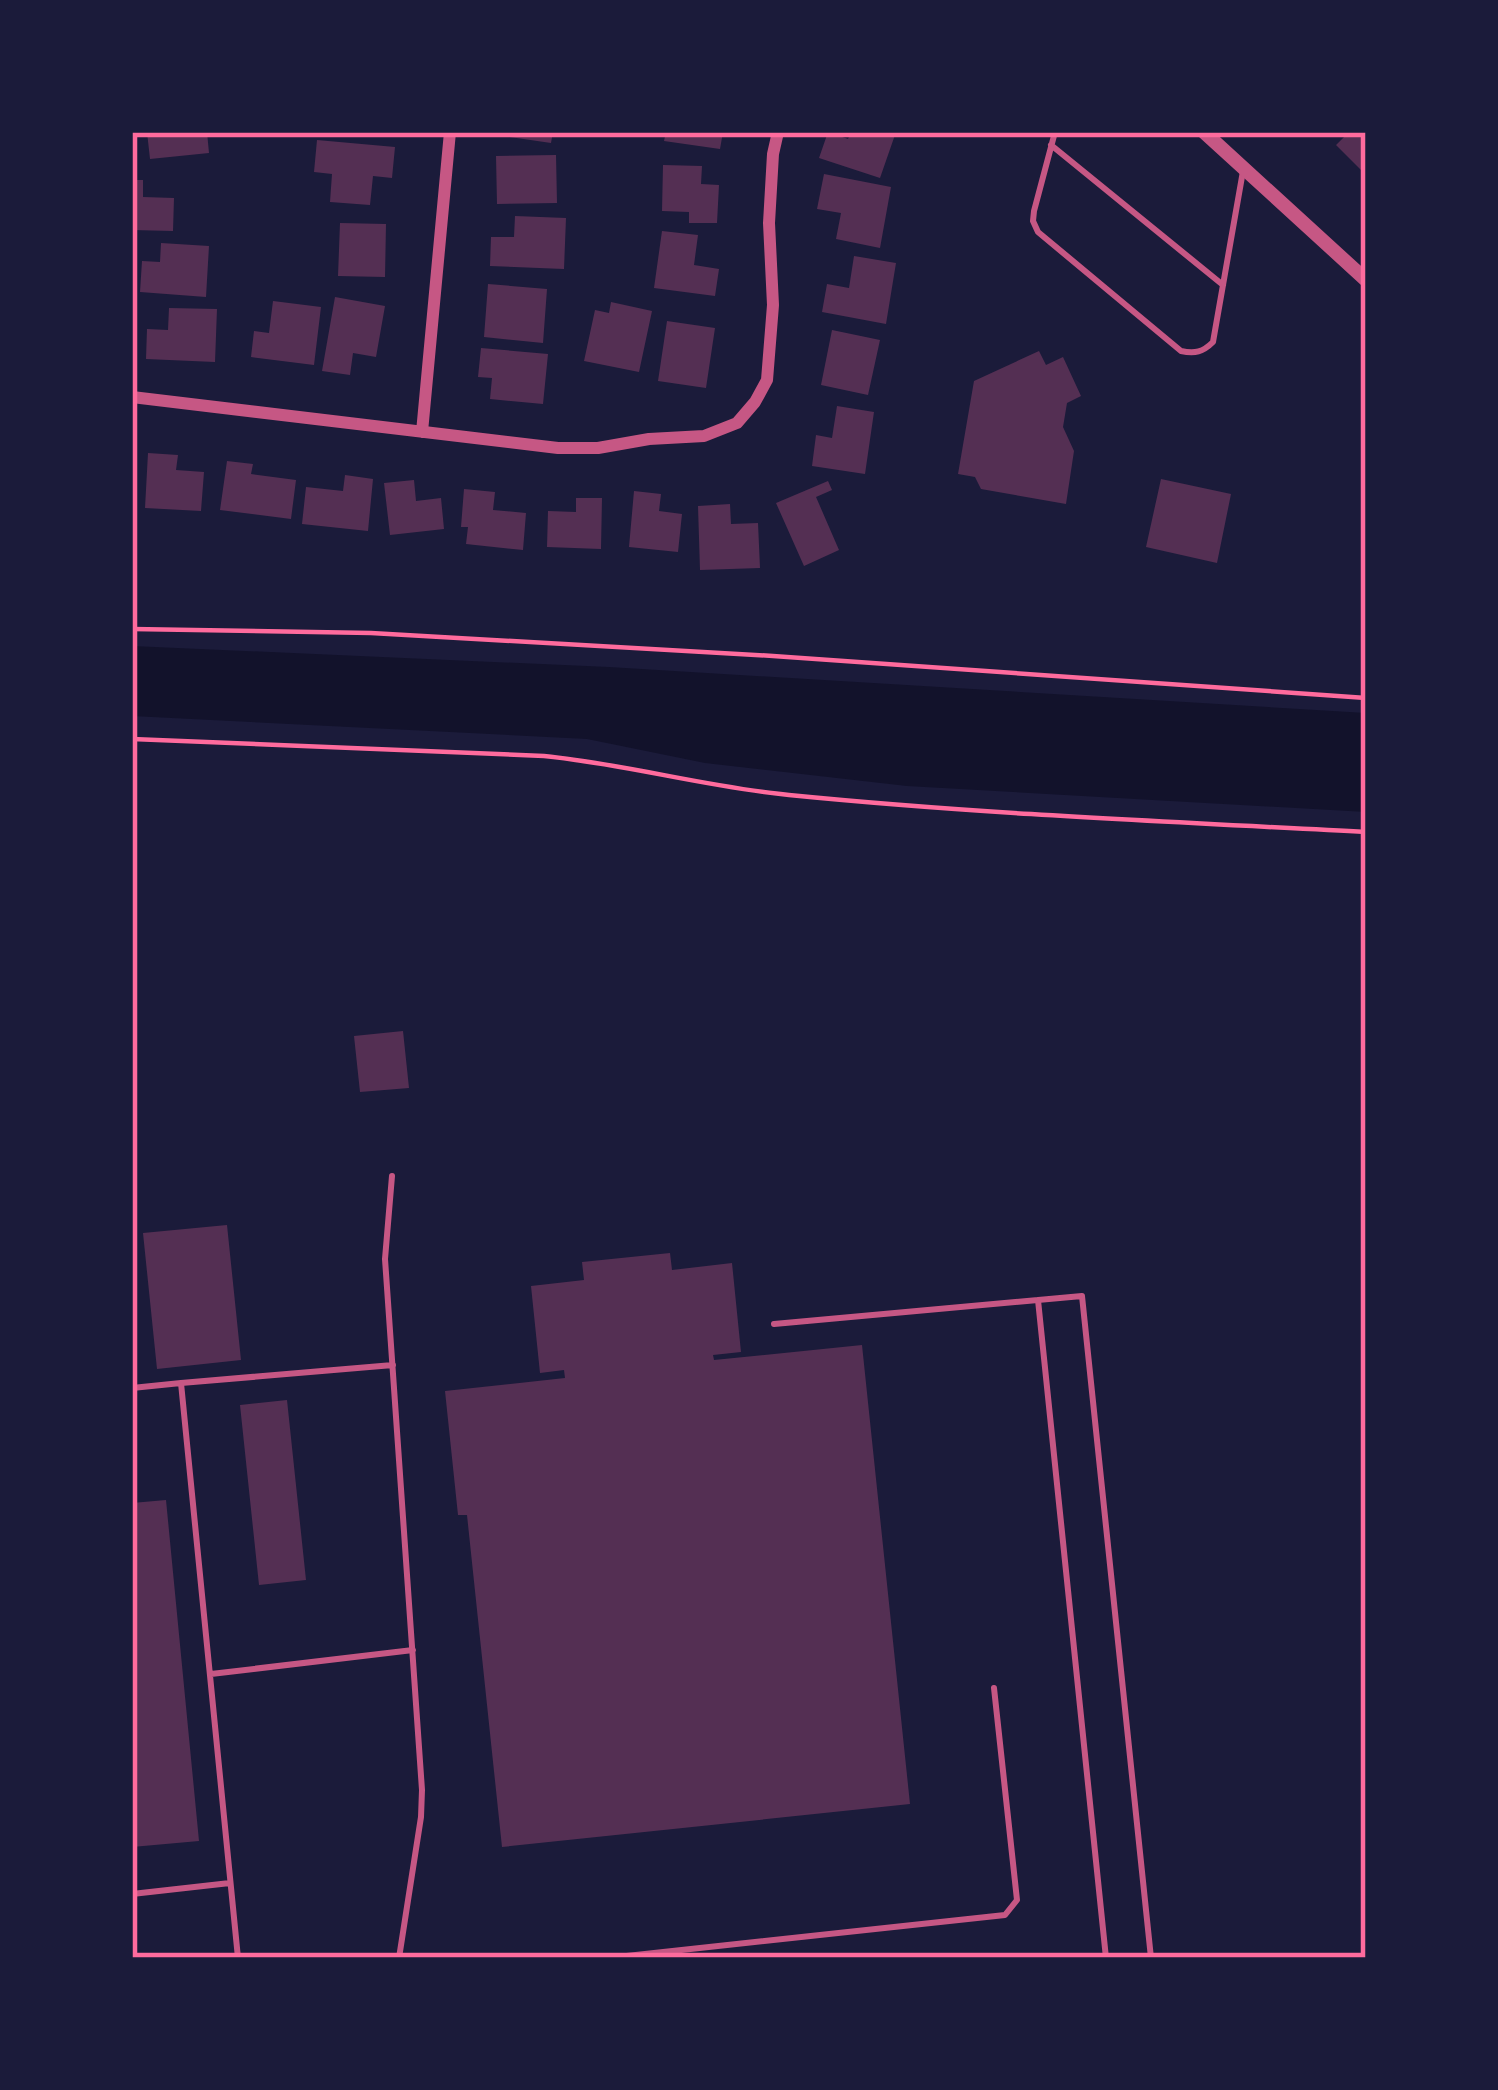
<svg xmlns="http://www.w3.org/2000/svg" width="1498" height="2090" viewBox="0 0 1498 2090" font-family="Roboto,sans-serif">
	<rect width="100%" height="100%" fill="#1b1b3a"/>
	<path fill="#12122b" d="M132,646L609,667L1366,713V812L907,786L705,763L587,739L132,716Z"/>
	<path fill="#542f53" d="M147,132H207L209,153L150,159Z
		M498,132H553L551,143L497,135Z
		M666,132H723L720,149L664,141Z
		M828,132L848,139L851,132H896L880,178L819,158Z
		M1349,132H1366V175L1336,145Z
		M317,140L395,147L392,178L373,176L370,205L330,202L332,174L314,172Z
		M556,155L557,203L497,204L496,156Z
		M663,165L702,166L701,184L719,185L717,223H689V212L662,211Z
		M824,174L891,187L880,248L836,239L841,213L817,209Z
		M132,180H143V197L174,198L173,231L132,230Z
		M515,216L566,218L564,269L490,266L491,237H514Z
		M340,223L386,224L385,277L338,276Z
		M662,231L698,235L694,265L719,269L715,296L654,288Z
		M161,243L209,246L206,297L140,292L142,261L160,262Z
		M854,256L896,263L886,324L822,312L827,284L849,288Z
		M488,284L547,289L543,343L484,337Z
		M335,297L385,306L376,357L353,353L350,375L322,371Z
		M273,301L321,307L314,365L251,357L254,331L269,333Z
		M611,302L652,311L639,372L584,361L595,310L609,313Z
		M169,308L217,309L215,362L146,359L147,329L168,330Z
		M667,321L715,328L706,388L658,381Z
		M832,330L880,340L868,395L821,385Z
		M481,348L548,354L543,404L490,399L492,378L478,377Z
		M1039,351L1046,365L1063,357L1081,396L1067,403L1063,427L1074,451L1066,504L981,489L975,477L958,474L974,381Z
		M837,406L874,412L865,474L812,466L816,435L832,438Z
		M148,453L178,455L176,470L204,472L201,511L145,508Z
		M227,461L253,464L251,474L296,480L291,519L220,510Z
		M345,475L373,479L368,531L302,524L306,487L343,491Z
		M1161,479L1231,494L1217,563L1146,547Z
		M414,480L416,501L441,498L444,529L390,535L384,483Z
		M828,481L832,490L816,497L839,550L804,566L776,503Z
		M464,489L495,492L493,510L526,513L523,550L466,544L468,527H461Z
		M634,491L661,494L659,511L682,514L678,552L629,547Z
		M576,498H602L601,549L547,547L548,511L576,512Z
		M730,504L731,524L758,523L760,568L700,570L698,506Z
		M403,1031L409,1088L360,1092L354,1036Z
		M227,1225L241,1360L157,1369L143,1233Z
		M670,1253L672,1270L732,1263L741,1352L713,1355L714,1360L862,1345L910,1804L502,1847L467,1515H458L445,1391L565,1378L564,1370L540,1373L531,1286L584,1280L582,1262Z
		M287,1400L306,1580L259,1585L240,1405Z
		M166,1500L199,1841L132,1847V1503Z"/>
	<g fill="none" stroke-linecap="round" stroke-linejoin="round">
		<path stroke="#ff6b9d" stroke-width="4.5" d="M132,629L371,633L773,656L1366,698
			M132,739L544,756C626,764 706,787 789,795C980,814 1174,822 1366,832"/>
		<path stroke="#c65784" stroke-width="6" d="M1055,132L1034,211L1033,221L1038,232L1181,351C1195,354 1203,352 1213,342L1243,171
			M1051,145L1223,285
			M392,1176L385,1259L422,1790L421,1817L399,1958
			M1038,1300L1106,1958
			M774,1324L1082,1296L1151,1958
			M132,1388L181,1383
			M211,1674L413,1650
			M132,1894L230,1883
			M238,1958L181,1383L393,1365
			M608,1958L1005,1915L1017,1900L994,1688"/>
		<path stroke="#c65784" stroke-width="12" d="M132,397L558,448H598L649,439L704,436L737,423L755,402L767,380L773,305L769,223L773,154L778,132
			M422,432L450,132"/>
		<path stroke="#c65784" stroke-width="14" d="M1204,132L1366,280"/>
	</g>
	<rect width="1498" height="2090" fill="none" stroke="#1b1b3a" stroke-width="270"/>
	<rect x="135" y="135" width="1228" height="1820" fill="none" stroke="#ff6b9d" stroke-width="4.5"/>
</svg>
